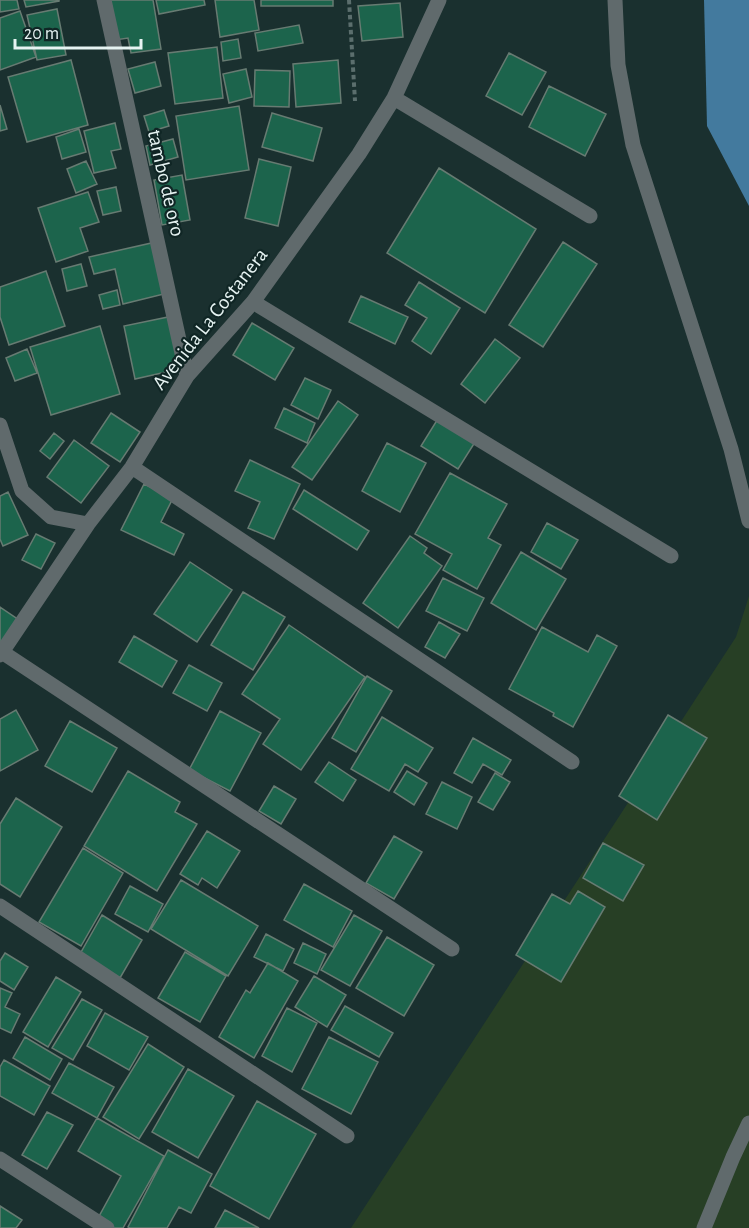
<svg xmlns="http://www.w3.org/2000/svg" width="749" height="1228" viewBox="0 0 749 1228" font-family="'Alegreya Sans',sans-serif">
	<rect width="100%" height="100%" fill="#1a302f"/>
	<path fill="#273f25" d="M749,596V1228H351L736,637Z"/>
	<path fill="#437a9e" d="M704,0H749V206L707,126Z"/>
	<path fill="#1c644c" stroke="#677b72" stroke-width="1.5" d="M0,0H17L19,9L0,12Z
		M24,0H59V1L26,7Z
		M109,0H153L161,49L131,53L128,38L115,40Z
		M156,0H204L205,5L159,14Z
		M215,0H254L259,30L220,37Z
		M261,0H333V6H261Z
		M400,3L403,37L362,41L358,6Z
		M57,9L66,55L37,60L27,15Z
		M20,11L36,57L0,70V18Z
		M299,25L303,43L258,51L255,33Z
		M238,39L241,58L223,61L221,42Z
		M217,47L223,98L175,104L168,53Z
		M509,53L546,72L522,115L486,96Z
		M71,60L88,125L27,142L8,77Z
		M338,60L341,103L296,107L293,64Z
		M155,62L161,86L135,93L128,69Z
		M246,69L252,97L229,103L223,74Z
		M255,70L290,71L289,107L254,106Z
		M549,86L606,114L585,156L529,127Z
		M0,105L7,129L0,131Z
		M239,106L249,170L186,180L176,116Z
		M164,110L169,126L149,132L144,116Z
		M272,113L322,128L313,161L262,147Z
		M115,123L121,149L111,151L116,168L94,173L84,131Z
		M79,129L86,152L62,159L56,137Z
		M173,139L178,157L150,165L146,146Z
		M259,159L291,167L278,226L245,218Z
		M86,161L97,184L76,193L67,169Z
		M439,168L536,229L485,313L387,253Z
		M182,175L190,220L162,225L154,180Z
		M116,187L121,211L103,215L97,191Z
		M88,192L99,222L80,228L88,251L56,262L38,208Z
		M156,242L168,293L123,304L115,269L94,274L89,257Z
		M563,242L597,264L543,347L509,325Z
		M81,264L87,286L67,291L62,269Z
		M46,271L65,326L9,345L0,317V287Z
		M419,282L460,308L431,354L412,341L427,318L405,305Z
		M117,290L120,305L103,309L99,295Z
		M361,296L408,317L395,344L349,322Z
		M173,316L184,368L135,379L124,326Z
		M252,323L294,348L275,380L233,355Z
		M100,326L120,394L51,415L30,347Z
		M495,339L520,358L485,403L461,384Z
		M27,349L37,373L15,381L6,358Z
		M305,378L331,390L318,419L291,405Z
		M338,401L358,415L312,480L292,467Z
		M284,408L315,423L307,443L275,428Z
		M111,413L140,432L120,462L91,443Z
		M439,417L477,439L458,469L421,446Z
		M54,433L64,441L50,459L40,451Z
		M74,440L109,466L81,503L47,477Z
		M387,443L426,463L400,512L362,491Z
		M250,460L300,484L274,539L248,528L260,502L235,491Z
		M450,473L507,504L488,538L501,545L477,589L443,570L452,554L415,534Z
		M144,484L173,498L161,522L184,534L174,555L121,530Z
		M304,490L369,531L357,550L293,509Z
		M8,492L28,535L3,546L0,539V496Z
		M547,523L578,540L561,569L531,552Z
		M36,534L55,543L41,569L22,560Z
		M410,536L427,548L424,553L442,566L398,628L363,603Z
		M521,552L566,579L536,630L491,603Z
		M190,562L232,590L197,642L154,614Z
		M443,578L484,598L467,631L426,611Z
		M243,592L285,617L253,670L211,645Z
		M0,607L19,620L0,647Z
		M439,622L460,634L445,658L425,647Z
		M289,625L365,677L301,770L263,744L280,719L242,694Z
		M542,627L588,652L597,635L617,646L573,727L553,716L554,713L509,689Z
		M134,636L177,661L162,687L119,662Z
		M189,665L222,683L207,711L173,693Z
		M367,676L392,691L356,752L332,738Z
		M16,710L38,750L0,771V719Z
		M220,711L261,733L230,791L189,770Z
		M668,715L707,738L657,820L619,796Z
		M382,717L433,748L418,772L405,764L389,791L351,769Z
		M70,721L117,748L92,792L45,766Z
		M473,738L511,760L502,775L483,764L472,783L454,773Z
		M329,762L356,780L343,801L315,782Z
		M128,771L180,802L175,812L197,824L157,891L84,846Z
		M407,771L427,783L414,805L394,792Z
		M495,773L510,782L493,810L478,802Z
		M442,782L472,797L457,829L426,814Z
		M274,786L296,799L281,824L259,811Z
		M16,798L62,827L20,897L0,884V824Z
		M207,831L240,851L217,888L202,878L198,885L180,874Z
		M394,836L422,852L394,899L366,883Z
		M603,843L644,865L623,901L583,878Z
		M83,848L123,873L81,946L39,922Z
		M181,880L258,926L228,976L151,929Z
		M304,884L352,911L333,947L284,920Z
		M130,886L163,904L148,932L115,914Z
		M578,891L605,907L561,982L516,955L552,894L570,904Z
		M102,915L142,940L120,978L80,954Z
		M354,915L382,931L350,986L321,970Z
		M266,934L294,949L283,971L254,957Z
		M387,937L434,965L404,1016L356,988Z
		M303,943L326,954L317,974L294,963Z
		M185,952L226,976L200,1022L158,998Z
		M5,953L28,967L14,990L0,981V961Z
		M268,963L298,981L254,1058L219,1037L246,990L250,993Z
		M314,976L346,995L327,1027L295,1007Z
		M56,977L81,992L48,1047L23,1032Z
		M0,988L12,993L5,1007L20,1014L11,1033L0,1028Z
		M82,999L102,1010L73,1060L52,1048Z
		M345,1006L393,1033L379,1057L331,1030Z
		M287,1008L317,1023L292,1072L262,1056Z
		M105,1013L148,1037L129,1070L87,1046Z
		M25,1037L62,1059L50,1080L13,1058Z
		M329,1037L378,1062L351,1114L302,1089Z
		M148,1044L184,1067L139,1139L103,1117Z
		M4,1060L50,1086L34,1115L0,1096V1067Z
		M69,1063L114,1087L97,1118L52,1093Z
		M188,1069L234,1096L198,1158L152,1132Z
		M257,1101L316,1134L269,1219L210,1186Z
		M47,1112L73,1125L47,1169L22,1155Z
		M97,1118L164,1156L123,1228H111L97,1220L121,1176L78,1151Z
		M168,1150L212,1174L191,1213L179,1207L167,1228H130L128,1227Z
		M0,1206L22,1220L16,1228H0Z
		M225,1210L259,1228H215Z"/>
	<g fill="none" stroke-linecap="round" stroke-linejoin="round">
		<path stroke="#5b6e6d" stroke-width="4" stroke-dasharray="4.5 3" stroke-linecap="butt" d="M349,0L355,101"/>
		<path stroke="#606a6c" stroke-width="15" d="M104,0L187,376
			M615,0L618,65L633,145L731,449L749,521
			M394,98L590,216
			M253,302L671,556
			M0,425L22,491L51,517L88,524
			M132,467L572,762
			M2,652L452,949
			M0,655L88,524L132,467L187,376L253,302L359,154L394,98L439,0
			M0,906L347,1136
			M0,1159L107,1228
			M704,1228L733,1157L749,1123"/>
	</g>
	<g text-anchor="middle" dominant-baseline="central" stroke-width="4.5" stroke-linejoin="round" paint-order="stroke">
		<g font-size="21" fill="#e6f3f2" stroke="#102625">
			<text transform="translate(166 183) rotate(77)">tambo de oro</text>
			<text transform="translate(210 319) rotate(-52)">Avenida La Costanera</text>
		</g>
	</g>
	<path d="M15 39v9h126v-9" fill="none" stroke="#e6f3f2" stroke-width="3"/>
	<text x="24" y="39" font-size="18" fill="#e6f3f2" stroke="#102625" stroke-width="4.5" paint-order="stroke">20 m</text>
</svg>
